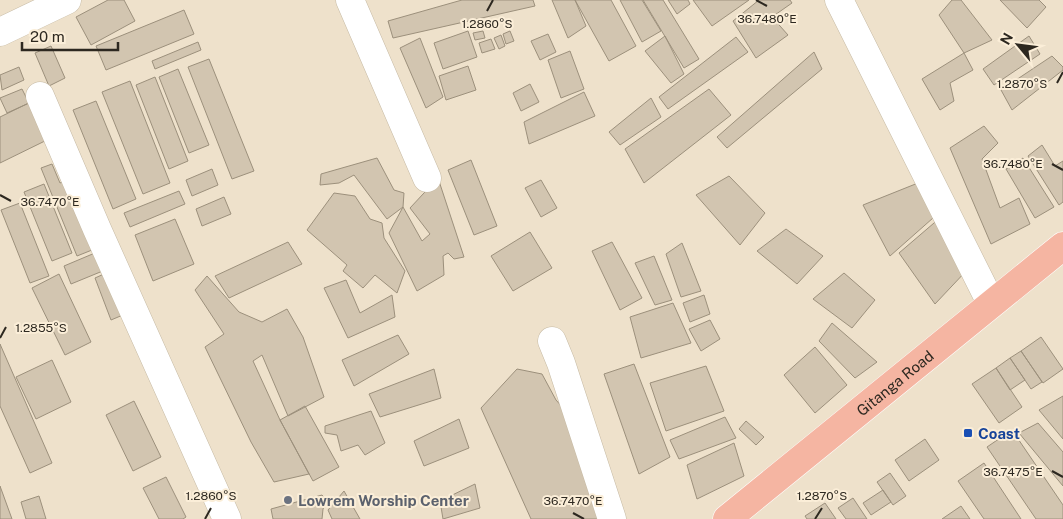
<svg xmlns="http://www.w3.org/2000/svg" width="1063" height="519" viewBox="0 0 1063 519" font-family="'Public Sans',sans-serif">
	<rect width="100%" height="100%" fill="#eee1cb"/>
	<path fill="#d2c5b0" stroke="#9c907c" d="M108,0H124L135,21L91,45L76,17Z
		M462,0H533L535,6L393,38L388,21Z
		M552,0H575L586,26L568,38Z
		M575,0H611L636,46L609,61Z
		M620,0H642L661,31L642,42Z
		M643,0H663L699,59L684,68Z
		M668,0H688L690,4L677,14Z
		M693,0H749L712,26Z
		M759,0H790L792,3L772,17L788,35L756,58L733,21Z
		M952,0H961L992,40L964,53L939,15Z
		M1000,0H1039L1046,7L1027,28Z
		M184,10L194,34L106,70L96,46Z
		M468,31L477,57L443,69L434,43Z
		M483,31L485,38L475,40L473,33Z
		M510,31L514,41L506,44L503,34Z
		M548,34L556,52L540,60L531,41Z
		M501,35L505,46L499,49L494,38Z
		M665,36L684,74L671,83L645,51Z
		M1029,36L1040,54L994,85L983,69Z
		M736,37L748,52L668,109L659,97Z
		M420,38L443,97L426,108L400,48Z
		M491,39L495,49L482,53L479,43Z
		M198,42L201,50L155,69L152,61Z
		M51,46L65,78L49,86L35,53Z
		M570,51L584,89L561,98L548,60Z
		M814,52L822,69L727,148L717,137Z
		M964,53L973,70L950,83L954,101L940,110L922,79Z
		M1052,56L1063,67V70L1012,110L1001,90Z
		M209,59L254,171L232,179L188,67Z
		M468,66L476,90L446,100L439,76Z
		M19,67L24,80L2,90L0,75Z
		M178,69L209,145L189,153L159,77Z
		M155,77L188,161L169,169L136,85Z
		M130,81L170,183L143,194L102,92Z
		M530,84L539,102L521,111L513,93Z
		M22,89L29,103L7,113L0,98Z
		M709,89L731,115L644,183L625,149Z
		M584,92L595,116L529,144L524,122Z
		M651,98L661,117L620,145L609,132Z
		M33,101L51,138L0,163V117Z
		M96,101L136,199L113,209L73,110Z
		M984,126L998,143L982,159L1000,208L1019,198L1030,224L991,244L950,148Z
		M1042,145L1055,166L1063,161V202L1059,205L1028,156Z
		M377,158L394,190L404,193L403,207L387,219L354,175L339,183L320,185L321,174Z
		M1023,158L1054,207L1035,218L1006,169Z
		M471,160L497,226L474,235L448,170Z
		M52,164L60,183L69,179L97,248L77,256L41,168Z
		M212,169L218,185L192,196L186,180Z
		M729,176L765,213L740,245L696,195Z
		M438,178L464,257L454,259L448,253L443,256L444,275L417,291L389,233L403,207L422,241L430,234L410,208Z
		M541,180L557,208L541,217L525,188Z
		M918,183L933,218L890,256L863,205Z
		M44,184L72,253L52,261L24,192Z
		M179,191L185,204L130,227L124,213Z
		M334,193L355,196L370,219L382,223L384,238L405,271L397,293L375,275L363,288L343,271L347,265L307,230Z
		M224,197L231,214L202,226L196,209Z
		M20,203L49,276L30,283L1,210Z
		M941,217L968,269L935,304L899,253Z
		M175,219L194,264L153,281L135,235Z
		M786,229L823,256L797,284L757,251Z
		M530,232L552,268L513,291L491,256Z
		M288,242L302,264L229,298L215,276Z
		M612,242L642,298L620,310L592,251Z
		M682,243L701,291L681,297L666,254Z
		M102,250L110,268L71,284L64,266Z
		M654,256L672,300L655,305L635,263Z
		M113,270L130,312L111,320L95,278Z
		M844,273L875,300L852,328L813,299Z
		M59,274L91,342L65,355L32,288Z
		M207,276L239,312L262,322L287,309L303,337L324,397L288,416L262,355L253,361L280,420L309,474L274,482L251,442L205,347L224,334L195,290Z
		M346,280L360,313L392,295L395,317L348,338L324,288Z
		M704,295L710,314L690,322L683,303Z
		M673,303L691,343L641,358L630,317Z
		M710,320L720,339L701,351L689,329Z
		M832,323L877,362L855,378L819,341Z
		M398,335L409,354L354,386L342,360Z
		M1041,337L1063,369L1043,383L1021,351Z
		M0,344L52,463L30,473L0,406Z
		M815,347L847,385L815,413L784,375Z
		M1021,351L1042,382L1031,389L1010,358Z
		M1010,358L1025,380L1010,390L996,368Z
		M52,360L71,402L36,419L16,377Z
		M634,364L670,457L639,474L604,374Z
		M706,366L724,411L666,431L650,383Z
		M996,368L1022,407L999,423L972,384Z
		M434,369L441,398L380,417L369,394Z
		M517,369L542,374L556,400L581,428L605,519H531L481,408Z
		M1063,396V439L1039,410Z
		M134,401L161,457L133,471L106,415Z
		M305,406L339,467L313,481L280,420Z
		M371,411L385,443L365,455L358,445L341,451L337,435L325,433V426Z
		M725,417L736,438L679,459L670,440Z
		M459,419L469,448L424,466L414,441Z
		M746,421L764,437L756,445L739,429Z
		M1038,423L1063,452V486L1019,433Z
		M1012,430L1063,505V519H1036L987,447Z
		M925,439L939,460L909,481L895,460Z
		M734,443L744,476L697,499L687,465Z
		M984,463L1021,519H984L958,481Z
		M890,473L906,496L893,505L877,482Z
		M166,477L186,517L183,519H159L143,488Z
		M475,484L480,508L443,519L440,501Z
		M0,486L12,519H0Z
		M883,490L891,502L871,515L863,503Z
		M344,491L360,519H332L328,510Z
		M322,495L327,501L323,509L322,519H273L271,509Z
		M39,496L46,519H26L21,502Z
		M853,498L867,519H846L838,508Z
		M825,503L836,519H807L805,516Z
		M961,506L970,519H942Z"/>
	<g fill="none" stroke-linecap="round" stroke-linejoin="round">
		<g stroke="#c6baa4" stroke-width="29">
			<path id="minor" d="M350,0L427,178
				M839,0L991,303
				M0,32L67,0
				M40,96L97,229L227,519
				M552,341L561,363L612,519"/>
		</g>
		<g stroke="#fff" stroke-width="29">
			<g id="major">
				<path id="s1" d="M727,519L1063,246"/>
			</g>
		</g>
		<use href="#minor" stroke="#fff" stroke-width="28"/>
		<use href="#major" stroke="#f5b5a2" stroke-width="28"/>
	</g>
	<path fill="none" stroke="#2d2820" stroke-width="2" d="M756,0L767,6M487,11L493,0M1057,83L1063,72M1052,164L1063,170M0,195L11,201M0,338L6,327M1052,471L1063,477M573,513L584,519M205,519L211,508M815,519L822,508"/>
	<rect fill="#1a4fb4" stroke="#fbeed8" stroke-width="2" x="963" y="428" width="10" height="10" rx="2.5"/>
	<circle fill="#6b7280" stroke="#fbeed8" stroke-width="2" cx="288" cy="500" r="5"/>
	<g text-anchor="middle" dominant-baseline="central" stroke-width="4" stroke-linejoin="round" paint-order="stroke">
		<g font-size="15" fill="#2d2820" stroke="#fbeed8">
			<text stroke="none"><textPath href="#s1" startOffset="216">Gitanga Road</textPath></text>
		</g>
		<g font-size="15" font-weight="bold" fill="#164399" stroke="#fbeed8" text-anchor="start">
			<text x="978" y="433">Coast</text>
		</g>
		<g font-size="15" font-weight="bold" fill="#5b616d" stroke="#fbeed8" text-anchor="start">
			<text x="298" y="500">Lowrem Worship Center</text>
		</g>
	</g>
	<g font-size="12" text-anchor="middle" fill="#2d2820" stroke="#fbeed8" stroke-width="4" stroke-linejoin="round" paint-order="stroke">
		<text x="767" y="23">36.7480°E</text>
		<text x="487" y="28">1.2860°S</text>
		<text x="1022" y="88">1.2870°S</text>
		<text x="1013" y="168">36.7480°E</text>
		<text x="50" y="206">36.7470°E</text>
		<text x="41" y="332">1.2855°S</text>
		<text x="1013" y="476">36.7475°E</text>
		<text x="211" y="500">1.2860°S</text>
		<text x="822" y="500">1.2870°S</text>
		<text x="573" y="505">36.7470°E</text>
	</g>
	<g transform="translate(1018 45) rotate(299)" stroke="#fbeed8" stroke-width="4" paint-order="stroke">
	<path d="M0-4L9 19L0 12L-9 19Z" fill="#2d2820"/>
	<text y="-8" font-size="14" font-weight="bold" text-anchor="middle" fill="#2d2820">N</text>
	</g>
	<path d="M22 42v8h96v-8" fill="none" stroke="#2d2820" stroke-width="2.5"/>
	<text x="30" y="42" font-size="15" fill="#2d2820" stroke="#fbeed8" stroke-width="4" paint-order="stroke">20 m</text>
</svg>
